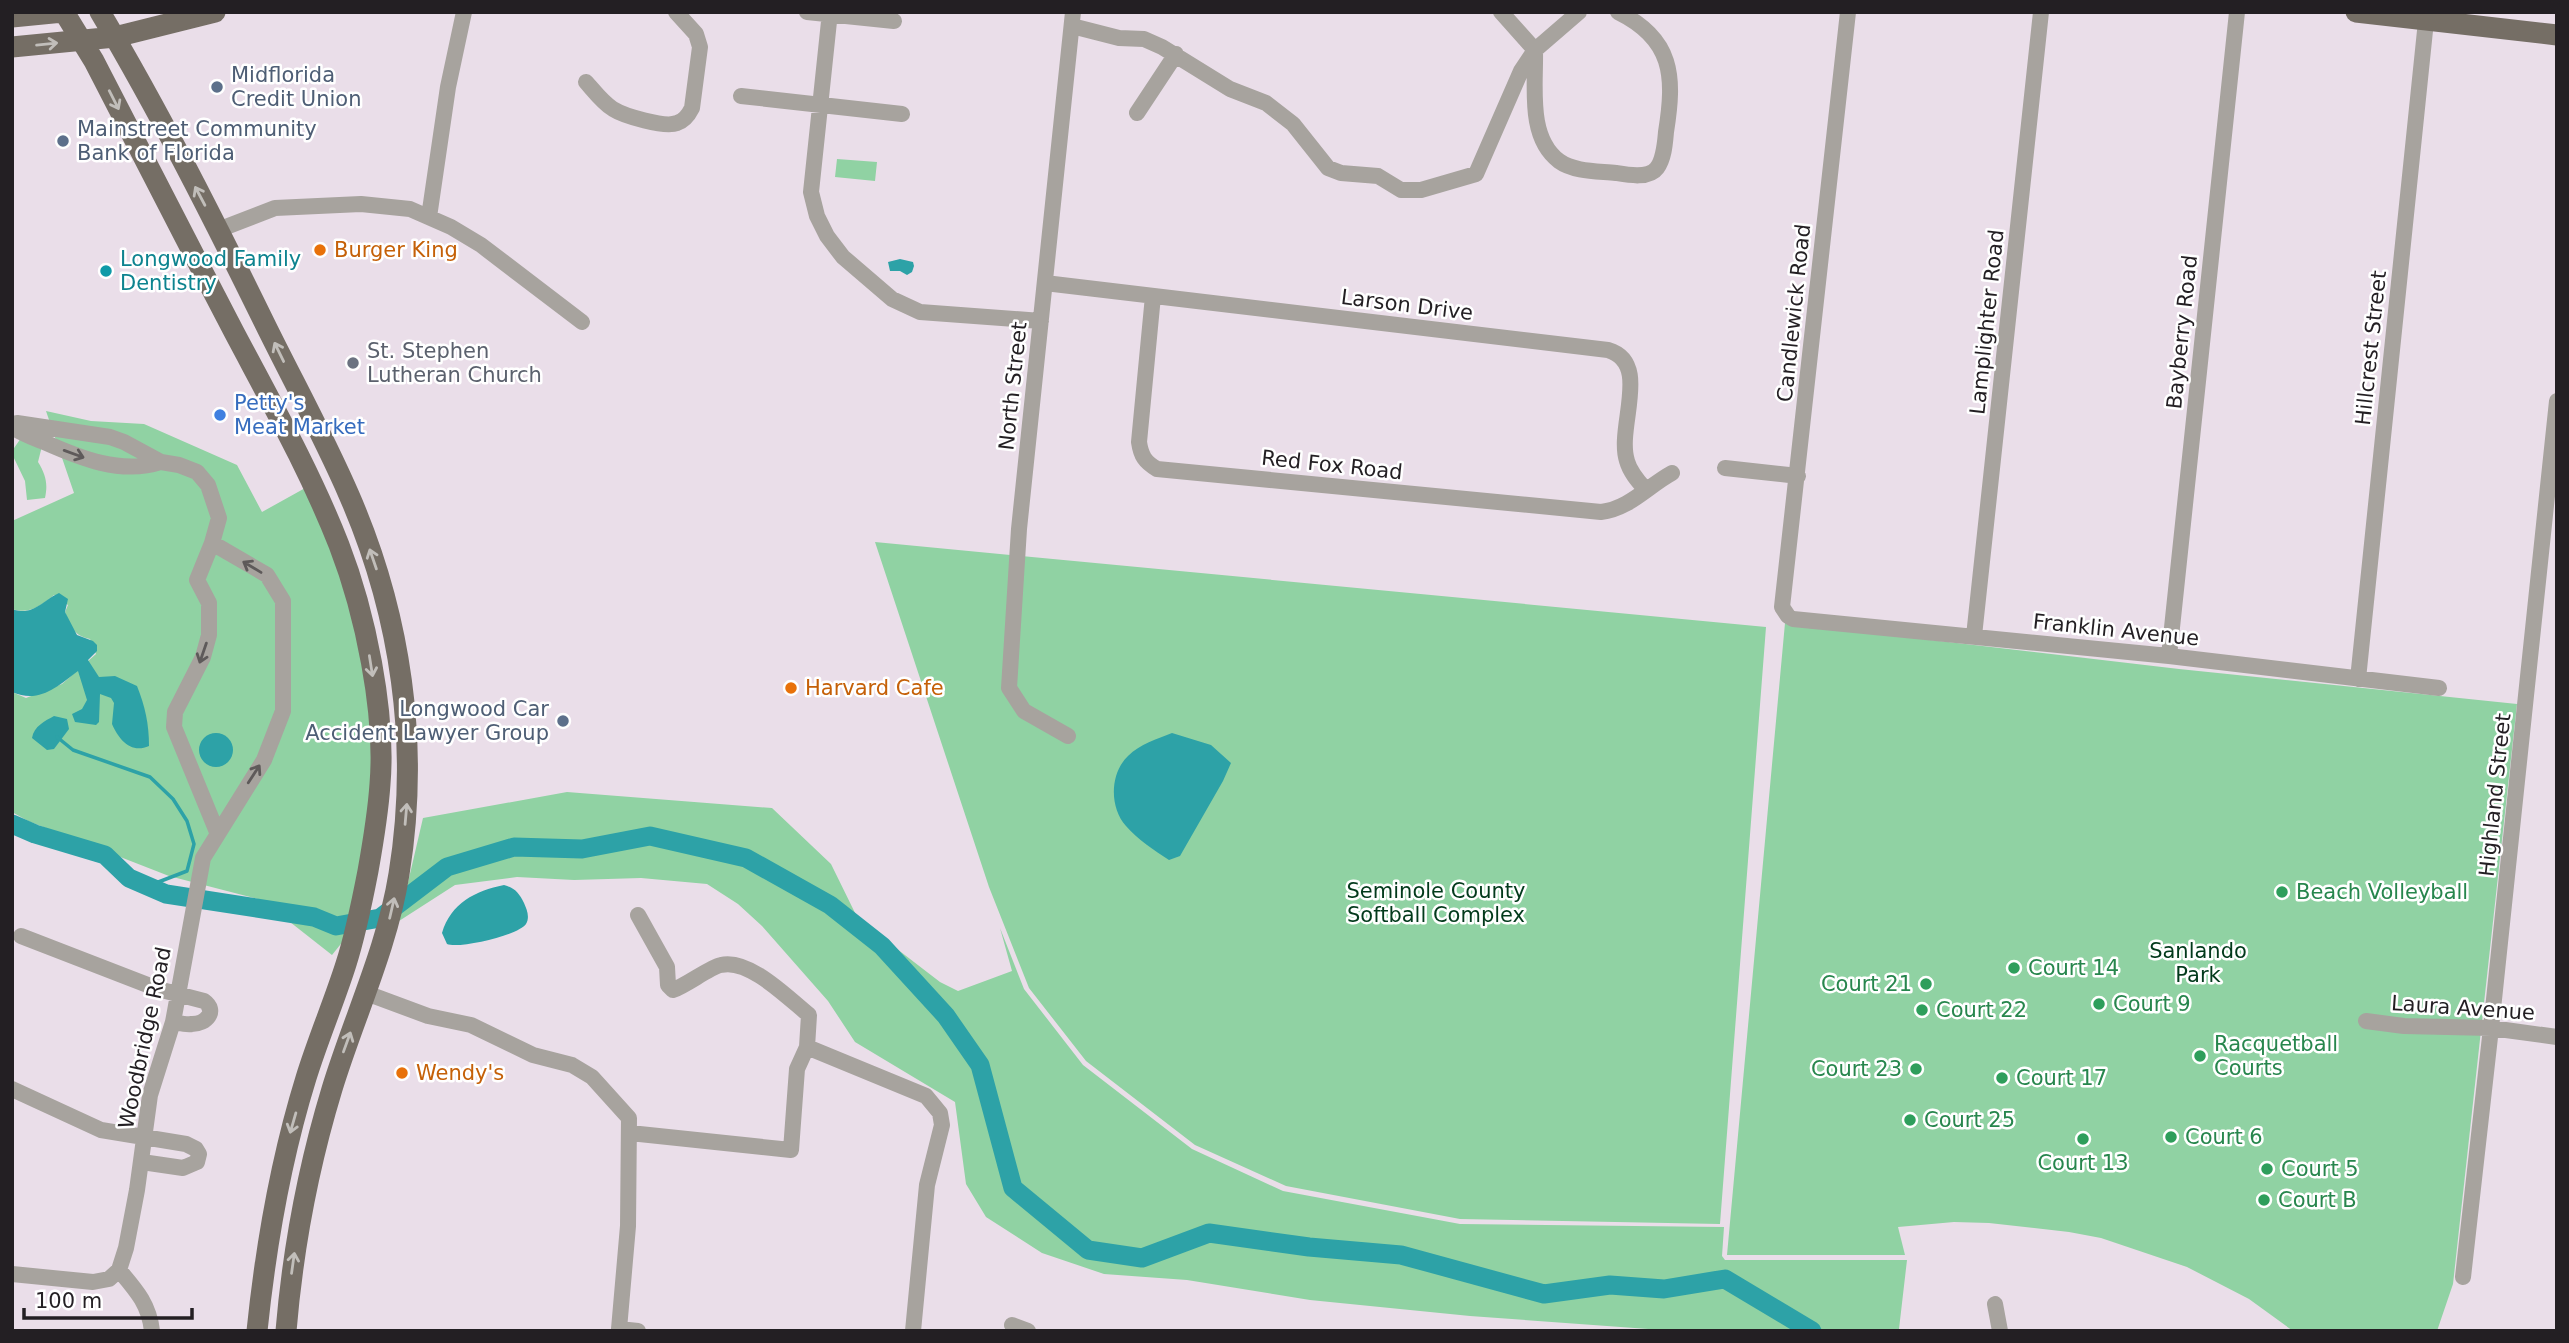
<svg xmlns="http://www.w3.org/2000/svg" width="2569" height="1343" viewBox="0 0 2569 1343" font-family="'DejaVu Sans',sans-serif">
	<rect width="100%" height="100%" fill="#eadee9"/>
	<path fill="#90d2a3" d="M837,159L877,162L875,181L835,177Z
		M46,411L91,421L144,424L237,465L262,512L307,487L351,604L370,706L373,783L348,935L332,955L262,900L169,876L28,821L12,812V692L26,698L62,684L96,654L90,639C74,636 70,626 65,612L68,605L54,595C42,605 29,615 12,609V521L74,493Z
		M21,438L42,446L38,462C46,475 48,484 45,498L27,500L25,481L12,454V451Z
		M875,542L1766,627L1720,1224L1460,1219L1286,1186L1195,1145L1086,1061L1029,988L989,887Z
		M1785,623L2179,669L2517,704L2453,1284L2437,1331H2293L2249,1299L2187,1267L2101,1238L2069,1232L1989,1223L1954,1222L1898,1227L1905,1255H1727Z
		M567,792L772,808L831,864L858,919L940,982L958,991L1012,971L1000,928L1024,989L1083,1065L1192,1149L1283,1191L1460,1224L1724,1227L1722,1256L1725,1260H1907L1899,1329L1901,1331H1676L1470,1316L1310,1300L1187,1280L1104,1274L1042,1253L986,1217L966,1184L955,1102L855,1042L828,1001L762,926L738,904L707,884L641,878L574,880L517,877L455,885L399,921L423,818Z"/>
	<path fill="#2da2a7" d="M900,259L913,262L914,266L912,272L907,275L900,271H890L888,262Z
		M59,593L68,599L65,612L77,635L93,641L97,645V651L88,660L99,677L115,676L137,686C145,706 149,724 149,746C131,754 119,740 112,724L114,703L111,698L100,694L99,722L96,725L75,722L72,714L82,709L87,700L78,671C57,687 39,704 12,692V609C33,617 43,600 59,593Z
		M54,716L67,719L69,729L54,749L47,750L32,738C34,726 45,721 54,716Z
		M1172,733L1211,745L1231,763L1223,781L1180,856L1169,860C1154,850 1138,840 1126,826C1109,807 1110,773 1128,756C1140,744 1157,739 1172,733Z
		M199 750a17 17 0 1 1 34 0a17 17 0 1 1-34 0Z
		M504,885C515,888 519,893 524,903C527,910 530,917 526,924C519,935 459,949 447,944L442,933C451,903 475,891 504,885Z"/>
	<g fill="none" stroke-linecap="round" stroke-linejoin="round">
		<path stroke="#2da2a7" stroke-width="3.5" d="M57,737L73,750L150,777L173,799L187,821L194,844L187,871L148,886"/>
		<path stroke="#2da2a7" stroke-width="19" d="M12,824L35,834L105,855L129,878L166,894L314,917L336,926L380,918L447,867L514,847L582,849L650,836L746,858L830,905L882,946L946,1016L980,1065L1013,1188L1088,1250L1142,1258L1209,1233L1309,1247L1401,1255L1544,1294L1610,1285L1664,1289L1725,1279L1812,1331"/>
		<path stroke="#a7a39e" stroke-width="16" d="M807,12L894,21
			M830,12L811,192L817,216L827,236L843,257L892,299L920,312L1041,321
			M1501,12L1535,50C1536,85 1527,137 1559,161C1574,172 1599,171 1616,173C1628,175 1649,179 1657,168C1664,159 1665,143 1666,132C1675,76 1673,39 1618,12
			M1848,12L1782,607L1788,616L1793,619L2169,656L2439,688
			M1072,26L1119,38L1144,39L1162,47L1230,89L1266,103L1293,124L1328,168L1341,173L1378,176L1401,190H1421L1476,174L1521,71L1535,50L1579,12
			M586,82C594,91 603,103 613,109C624,116 665,128 677,123C684,121 689,114 692,108L700,47L696,34L676,12
			M741,96L902,114
			M1137,113L1176,54
			M429,217L448,87L464,12
			M218,230L275,208L361,204L410,209L451,227L481,245L582,322
			M1045,283L1608,350C1652,363 1616,427 1627,461C1630,472 1638,481 1645,489
			M1153,296L1139,442C1141,456 1145,462 1157,469L1601,512C1629,509 1648,486 1672,473
			M12,425L17,423L110,437L124,442L161,462L179,465L197,472L208,485L219,518L212,543L197,580L209,603V635L203,657L175,712L174,727L217,832
			M14,428C23,434 34,438 44,442C80,458 121,475 161,462
			M1725,468L1798,476
			M1974,636L2041,12
			M2169,656L2237,12
			M2358,679L2426,21
			M1068,736L1024,711L1009,688L1019,529L1073,12
			M21,936L158,989L204,1001C218,1011 206,1024 192,1024C186,1025 179,1023 173,1022
			M366,993L428,1016L471,1025L533,1055L572,1065L592,1077L629,1118L628,1226L619,1329L638,1331
			M2366,1021L2404,1026L2491,1028L2557,1037
			M807,1047L926,1096L940,1113L942,1125L927,1185L913,1331
			M12,1089L101,1130L186,1144L196,1149L199,1154L197,1162L183,1168L142,1162
			M630,1133L791,1150L797,1069L807,1047L809,1015C788,998 749,958 721,965C710,967 687,985 673,990L668,985L667,967L638,915
			M119,1270C136,1290 149,1304 152,1331
			M12,1274L93,1282L109,1279L119,1270L126,1248L137,1190L150,1095L173,1022L203,858L264,760L283,711V601L267,575L212,543
			M2463,1277L2491,1028L2557,401
			M1995,1304L2000,1331
			M1012,1325L1028,1331"/>
		<path stroke="#756e65" stroke-width="21" d="M64,12L94,61C141,152 187,242 234,332C271,402 310,471 339,545C365,612 386,712 380,784C378,813 373,843 368,871C362,902 356,933 346,964C334,1002 318,1039 306,1078C280,1162 266,1244 257,1331
			M100,12C160,113 213,218 265,324C293,381 324,437 349,495C401,614 420,745 399,874C387,949 354,1017 332,1089C308,1168 293,1248 286,1331
			M2356,12L2557,35
			M12,17L63,12
			M12,47L115,37L215,12"/>
	</g>
	<defs><path id="oneway-shaft" d="M-6 0H5M1.5-3L5.5 0L1.5 3" fill="none" stroke-width="1.6" stroke-linecap="round" stroke-linejoin="round" transform="scale(1.75)"/></defs>
	<g stroke="#c1beba">
		<use href="#oneway-shaft" transform="translate(47 44) rotate(-6)"/>
		<use href="#oneway-shaft" transform="translate(114 100) rotate(63)"/>
		<use href="#oneway-shaft" transform="translate(200 196) rotate(-118)"/>
		<use href="#oneway-shaft" transform="translate(279 352) rotate(-116)"/>
		<use href="#oneway-shaft" transform="translate(373 559) rotate(-109)"/>
		<use href="#oneway-shaft" transform="translate(371 666) rotate(81)"/>
		<use href="#oneway-shaft" transform="translate(406 814) rotate(-85)"/>
		<use href="#oneway-shaft" transform="translate(392 908) rotate(-77)"/>
		<use href="#oneway-shaft" transform="translate(347 1042) rotate(-70)"/>
		<use href="#oneway-shaft" transform="translate(293 1123) rotate(106)"/>
		<use href="#oneway-shaft" transform="translate(293 1263) rotate(-82)"/>
	</g>
	<g stroke="#5e5a5a">
		<use href="#oneway-shaft" transform="translate(74 454) rotate(20)"/>
		<use href="#oneway-shaft" transform="translate(252 567) rotate(-149)"/>
		<use href="#oneway-shaft" transform="translate(203 653) rotate(109)"/>
		<use href="#oneway-shaft" transform="translate(254 774) rotate(-57)"/>
	</g>
	<g fill="#5c6f8a" stroke="#fff" stroke-width="2.5">
		<circle cx="217" cy="87" r="7"/>
		<circle cx="63" cy="141" r="7"/>
		<circle cx="563" cy="721" r="7"/>
	</g>
	<g fill="#e8710a" stroke="#fff" stroke-width="2.5">
		<circle cx="320" cy="250" r="7"/>
		<circle cx="791" cy="688" r="7"/>
		<circle cx="402" cy="1073" r="7"/>
	</g>
	<circle fill="#0f9aa8" stroke="#fff" stroke-width="2.5" cx="106" cy="271" r="7"/>
	<circle fill="#6b7280" stroke="#fff" stroke-width="2.5" cx="353" cy="363" r="7"/>
	<circle fill="#3f7fe0" stroke="#fff" stroke-width="2.5" cx="220" cy="415" r="7"/>
	<g fill="#2e9e5b" stroke="#fff" stroke-width="2.5">
		<circle cx="2282" cy="892" r="7"/>
		<circle cx="2014" cy="968" r="7"/>
		<circle cx="1926" cy="984" r="7"/>
		<circle cx="2099" cy="1004" r="7"/>
		<circle cx="1922" cy="1010" r="7"/>
		<circle cx="2200" cy="1056" r="7"/>
		<circle cx="1916" cy="1069" r="7"/>
		<circle cx="2002" cy="1078" r="7"/>
		<circle cx="1910" cy="1120" r="7"/>
		<circle cx="2171" cy="1137" r="7"/>
		<circle cx="2083" cy="1139" r="7"/>
		<circle cx="2267" cy="1169" r="7"/>
		<circle cx="2264" cy="1200" r="7"/>
	</g>
	<g text-anchor="middle" dominant-baseline="central" stroke-width="5" stroke-linejoin="round" paint-order="stroke">
		<g font-size="21" fill="#4e5e75" stroke="#fff" text-anchor="start">
			<text x="231" y="75">Midflorida<tspan x="231" dy="24">Credit Union</tspan></text>
			<text x="77" y="129">Mainstreet Community<tspan x="77" dy="24">Bank of Florida</tspan></text>
			<text x="549" y="709" text-anchor="end">Longwood Car<tspan x="549" dy="24">Accident Lawyer Group</tspan></text>
		</g>
		<g font-size="21" fill="#c56008" stroke="#fff" text-anchor="start">
			<text x="334" y="250">Burger King</text>
			<text x="805" y="688">Harvard Cafe</text>
			<text x="416" y="1073">Wendy's</text>
		</g>
		<g font-size="21" fill="#0d838f" stroke="#fff" text-anchor="start">
			<text x="120" y="259">Longwood Family<tspan x="120" dy="24">Dentistry</tspan></text>
		</g>
		<g font-size="21" fill="#231f23" stroke="#fff">
			<text transform="translate(1407 305) rotate(7)">Larson Drive</text>
			<text transform="translate(1794 313) rotate(-84)">Candlewick Road</text>
			<text transform="translate(1987 322) rotate(-84)">Lamplighter Road</text>
			<text transform="translate(2182 332) rotate(-84)">Bayberry Road</text>
			<text transform="translate(2371 348) rotate(-84)">Hillcrest Street</text>
			<text transform="translate(1013 386) rotate(-84)">North Street</text>
			<text transform="translate(1332 465) rotate(6)">Red Fox Road</text>
			<text transform="translate(2116 630) rotate(6)">Franklin Avenue</text>
			<text transform="translate(2495 795) rotate(-84)">Highland Street</text>
			<text transform="translate(2463 1008) rotate(4)">Laura Avenue</text>
			<text transform="translate(145 1038) rotate(-78)">Woodbridge Road</text>
		</g>
		<g font-size="21" fill="#5b616d" stroke="#fff" text-anchor="start">
			<text x="367" y="351">St. Stephen<tspan x="367" dy="24">Lutheran Church</tspan></text>
		</g>
		<g font-size="21" fill="#366cbe" stroke="#fff" text-anchor="start">
			<text x="234" y="403">Petty's<tspan x="234" dy="24">Meat Market</tspan></text>
		</g>
		<g font-size="21" fill="#023a1b" stroke="#fff">
			<text x="1436" y="891">Seminole County<tspan x="1436" dy="24">Softball Complex</tspan></text>
			<text x="2198" y="951">Sanlando<tspan x="2198" dy="24">Park</tspan></text>
		</g>
		<g font-size="21" fill="#27864d" stroke="#fff" text-anchor="start">
			<text x="2296" y="892">Beach Volleyball</text>
			<text x="2028" y="968">Court 14</text>
			<text x="1912" y="984" text-anchor="end">Court 21</text>
			<text x="2113" y="1004">Court 9</text>
			<text x="1936" y="1010">Court 22</text>
			<text x="2214" y="1044">Racquetball<tspan x="2214" dy="24">Courts</tspan></text>
			<text x="1902" y="1069" text-anchor="end">Court 23</text>
			<text x="2016" y="1078">Court 17</text>
			<text x="1924" y="1120">Court 25</text>
			<text x="2185" y="1137">Court 6</text>
			<text x="2083" y="1163" text-anchor="middle">Court 13</text>
			<text x="2281" y="1169">Court 5</text>
			<text x="2278" y="1200">Court B</text>
		</g>
	</g>
	<rect width="2569" height="1343" fill="none" stroke="#231f23" stroke-width="28"/>
	<path d="M24 1308v10h168v-10" fill="none" stroke="#231f23" stroke-width="3.5"/>
	<text x="35" y="1308" font-size="21" fill="#231f23" stroke="#ffffff" stroke-width="5" paint-order="stroke">100 m</text>
</svg>
